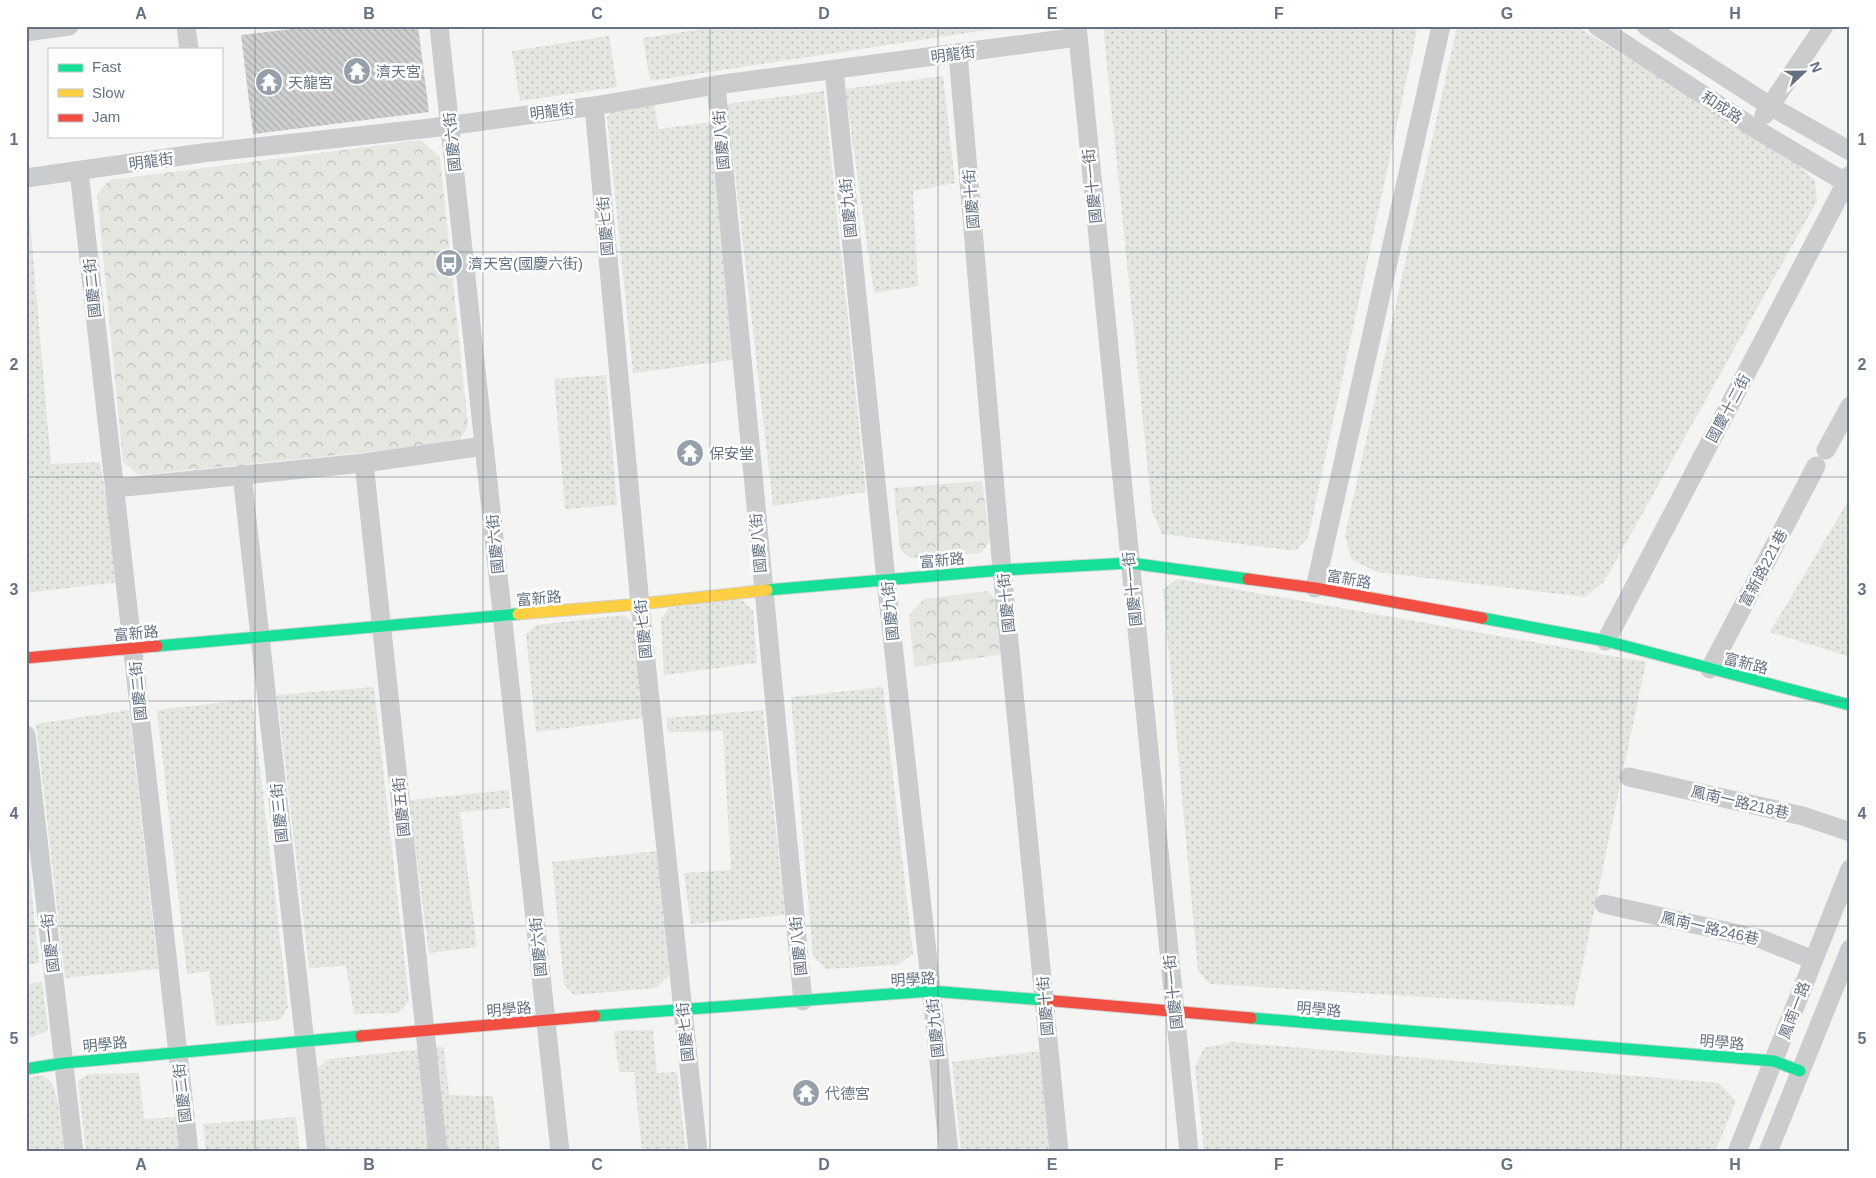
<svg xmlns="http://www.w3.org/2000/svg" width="1876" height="1178" viewBox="0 0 1876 1178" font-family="Helvetica,'Noto Sans TC',sans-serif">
	<defs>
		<pattern id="grass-dots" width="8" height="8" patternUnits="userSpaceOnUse" patternTransform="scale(1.25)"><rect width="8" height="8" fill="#e3e7e0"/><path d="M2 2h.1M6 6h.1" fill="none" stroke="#bcc0bb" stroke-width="1.8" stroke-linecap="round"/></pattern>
		<pattern id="park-crowns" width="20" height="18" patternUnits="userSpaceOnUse" patternTransform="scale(1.25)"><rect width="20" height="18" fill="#e3e7e0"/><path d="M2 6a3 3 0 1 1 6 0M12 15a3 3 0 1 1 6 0" fill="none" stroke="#bcc0bb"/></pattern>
		<pattern id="building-back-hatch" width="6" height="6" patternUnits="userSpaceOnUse" patternTransform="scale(1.25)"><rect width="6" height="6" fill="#ced0d0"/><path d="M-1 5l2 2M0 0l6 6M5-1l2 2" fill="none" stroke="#abadae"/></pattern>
	</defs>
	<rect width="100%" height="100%" fill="#f4f4f2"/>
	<path fill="url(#grass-dots)" d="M723,26H1013L650,81L643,38Z
		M1103,26H1418L1308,538L1295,551L1162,534L1152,511Z
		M1457,26H1576L1794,161L1815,181L1817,201L1604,582L1585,597L1377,572L1352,560L1345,536Z
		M609,36L617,87L520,101L512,51Z
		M943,76L955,183L913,191L918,286L874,293L845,89Z
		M824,91L866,492L773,506L727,104Z
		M654,98L658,129L712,122L733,360L633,373L607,118L613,108Z
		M26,210H29L51,464L100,462L120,582L26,593Z
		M606,375L617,505L565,509L554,379Z
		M1850,498V657L1770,632Z
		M1178,579L1646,662L1574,1006L1210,984L1198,971L1163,589Z
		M741,599L753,611L757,663L664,675L661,619L669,608Z
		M623,615L631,621L637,630L643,718L536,732L526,634L537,625Z
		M374,687L409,1001L398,1013L354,1014L346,966L309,968L277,695Z
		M883,687L913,954L897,965L826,969L813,956L791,697Z
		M252,699L288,1007L280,1020L216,1026L209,971L187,974L157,710Z
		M129,710L158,969L65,978L36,724Z
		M763,710L785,915L691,924L684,873L731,870L723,731L668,732L667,718Z
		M509,790L510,808L460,812L477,947L429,953L409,800Z
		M26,838L39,963L26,965Z
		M657,851L669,975L656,988L574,995L564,984L552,862Z
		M42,982L48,1030L26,1040V984Z
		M653,1030L657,1073L677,1072L686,1152H642L634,1072H619L614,1031Z
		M1231,1042L1719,1083L1736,1101L1715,1152H1204L1195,1067L1204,1048Z
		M444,1047L449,1095L493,1096L500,1152H327L317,1069L328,1059Z
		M1041,1051L1049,1152H961L952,1062Z
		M139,1073L144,1119L178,1117L182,1152H86L78,1081L88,1074Z
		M43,1075L53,1084L58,1103L64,1152H26V1078Z
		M296,1117L300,1152H206L203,1124Z"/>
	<path fill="url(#park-crowns)" d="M421,140L440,157L468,426L458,443L139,475L123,462L97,194L110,180Z
		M982,481L990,541L981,553L911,558L900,550L894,488Z
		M988,591L999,604L1005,654L914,667L909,615L924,599Z"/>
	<path fill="url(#building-back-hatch)" d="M316,26H418L429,112L253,134L241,35Z"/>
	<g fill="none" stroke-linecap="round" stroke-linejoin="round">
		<g stroke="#d0d2d2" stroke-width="13">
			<path id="fast" d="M767,590L1002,570L1130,563L1248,579
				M1482,618L1606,641L1850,705
				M157,646L518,614
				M595,1016L931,991L1043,1000
				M1251,1018L1774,1061L1800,1071
				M26,1069L64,1063L361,1036"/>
		</g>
		<g stroke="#d0d2d2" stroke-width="13">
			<path id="slow" d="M518,614L640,604L767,590"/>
		</g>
		<g stroke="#d0d2d2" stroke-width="13">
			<path id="jam" d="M1248,579L1315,588L1482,618
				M26,658L157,646
				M1043,1000L1251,1018
				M361,1036L595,1016"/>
		</g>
		<path stroke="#cbcccd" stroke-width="19" d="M186,26L189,49
			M439,26L560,1152
			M1077,26L1189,1152
			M1597,26L1754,128L1850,185
			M1646,26L1770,106L1850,151
			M26,32L69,26
			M958,53L1002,570L1059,1152
			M834,70L886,580L949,1152
			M716,85L803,1001
			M594,106L640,604L698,1152
			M1764,115L1824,26
			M79,171L189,1152
			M26,178L202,153L431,128L594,106L716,85L1078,37
			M1826,450L1850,406
			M364,463L438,1152
			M242,474L317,1152
			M115,488L364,463L484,446
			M1315,588L1441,26
			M1606,641L1850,175
			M1710,669L1816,466
			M26,735L74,1152
			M1629,777L1803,816L1850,832
			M1604,904L1761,939L1813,960
			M1737,1152L1850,869
			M1768,1152L1850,949"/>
		<use href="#fast" stroke="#16e098" stroke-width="11"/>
		<use href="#slow" stroke="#ffcf43" stroke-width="11"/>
		<use href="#jam" stroke="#f24e42" stroke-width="11"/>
	</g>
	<path fill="none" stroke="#647283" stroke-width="1" stroke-opacity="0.55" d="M255,26V1152M483,26V1152M710,26V1152M938,26V1152M1166,26V1152M1393,26V1152M1621,26V1152M26,252H1850M26,477H1850M26,701H1850M26,926H1850"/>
	<defs>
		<g id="temple-disc" transform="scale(1.4375)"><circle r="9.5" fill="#96a0aa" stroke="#fff"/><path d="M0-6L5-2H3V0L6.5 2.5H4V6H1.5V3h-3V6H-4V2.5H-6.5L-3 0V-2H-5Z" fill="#fff"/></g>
		<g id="bus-disc" transform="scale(1.4375)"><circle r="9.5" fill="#96a0aa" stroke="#fff"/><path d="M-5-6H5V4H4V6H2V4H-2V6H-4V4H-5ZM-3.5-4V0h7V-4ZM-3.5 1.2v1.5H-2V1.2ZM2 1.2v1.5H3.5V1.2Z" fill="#fff"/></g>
	</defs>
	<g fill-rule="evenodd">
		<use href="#temple-disc" x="357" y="71"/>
		<use href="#temple-disc" x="269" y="82"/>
		<use href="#bus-disc" x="449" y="263"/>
		<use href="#temple-disc" x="690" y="453"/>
		<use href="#temple-disc" x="806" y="1093"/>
	</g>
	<g text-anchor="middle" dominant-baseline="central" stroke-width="5" stroke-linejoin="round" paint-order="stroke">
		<g font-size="15" fill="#647283" stroke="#fff">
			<text transform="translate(953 54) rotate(-8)">明龍街</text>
			<text transform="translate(1722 107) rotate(33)">和成路</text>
			<text transform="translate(552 111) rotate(-8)">明龍街</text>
			<text transform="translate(721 140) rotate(-95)">國慶八街</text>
			<text transform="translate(452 142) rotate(-96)">國慶六街</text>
			<text transform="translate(151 161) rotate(-8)">明龍街</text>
			<text transform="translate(1092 186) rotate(-96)">國慶十一街</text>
			<text transform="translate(971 199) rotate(-95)">國慶十街</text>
			<text transform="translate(848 208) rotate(-96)">國慶九街</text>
			<text transform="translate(605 226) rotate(-95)">國慶七街</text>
			<text transform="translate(92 288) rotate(-96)">國慶二街</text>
			<text transform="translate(1728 408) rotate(-62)">國慶十二街</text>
			<text transform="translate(758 543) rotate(-95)">國慶八街</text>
			<text transform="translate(495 544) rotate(-96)">國慶六街</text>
			<text transform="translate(942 560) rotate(-5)">富新路</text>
			<text transform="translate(1763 568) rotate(-62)">富新路221巷</text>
			<text transform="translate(1349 579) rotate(10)">富新路</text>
			<text transform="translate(1132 589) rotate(-96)">國慶十一街</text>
			<text transform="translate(539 598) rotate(-5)">富新路</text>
			<text transform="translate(1006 603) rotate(-96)">國慶十街</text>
			<text transform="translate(890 611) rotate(-96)">國慶九街</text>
			<text transform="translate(643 629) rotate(-96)">國慶七街</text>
			<text transform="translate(136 633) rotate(-5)">富新路</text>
			<text transform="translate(1746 663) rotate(14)">富新路</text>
			<text transform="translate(138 691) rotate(-96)">國慶二街</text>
			<text transform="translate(1740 802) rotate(13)">鳳南一路218巷</text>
			<text transform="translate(401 807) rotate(-96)">國慶五街</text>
			<text transform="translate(279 813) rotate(-96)">國慶三街</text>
			<text transform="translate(1710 928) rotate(13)">鳳南一路246巷</text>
			<text transform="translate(50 943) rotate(-97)">國慶一街</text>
			<text transform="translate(798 946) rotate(-96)">國慶八街</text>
			<text transform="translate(538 947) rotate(-96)">國慶六街</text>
			<text transform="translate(913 979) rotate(-3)">明學路</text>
			<text transform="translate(1173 992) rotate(-96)">國慶十一街</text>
			<text transform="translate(1045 1006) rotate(-95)">國慶十街</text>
			<text transform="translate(509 1009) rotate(-5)">明學路</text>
			<text transform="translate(1319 1009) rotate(5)">明學路</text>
			<text transform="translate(1794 1010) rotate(-69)">鳳南一路</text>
			<text transform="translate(935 1028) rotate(-96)">國慶九街</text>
			<text transform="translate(685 1032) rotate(-96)">國慶七街</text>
			<text transform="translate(1722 1042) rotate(5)">明學路</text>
			<text transform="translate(105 1044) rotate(-6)">明學路</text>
			<text transform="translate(182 1093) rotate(-97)">國慶二街</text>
		</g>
		<g font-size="15" fill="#647283" stroke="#fff" text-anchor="start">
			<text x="376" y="71">濟天宮</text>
			<text x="288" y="82">天龍宮</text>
			<text x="468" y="263">濟天宮(國慶六街)</text>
			<text x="709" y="453">保安堂</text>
			<text x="825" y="1093">代德宮</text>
		</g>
	</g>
	<rect width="1876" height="1178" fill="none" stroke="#ffffff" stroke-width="55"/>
	<rect x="48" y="48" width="175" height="90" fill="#ffffff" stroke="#c1c7cd"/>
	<rect x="58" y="64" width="25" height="8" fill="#16e098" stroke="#c1c7cd"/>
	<text x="92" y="72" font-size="15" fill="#647283">Fast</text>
	<rect x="58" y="89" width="25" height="8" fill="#ffcf43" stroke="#c1c7cd"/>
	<text x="92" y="98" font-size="15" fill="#647283">Slow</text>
	<rect x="58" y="114" width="25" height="8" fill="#f24e42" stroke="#c1c7cd"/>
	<text x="92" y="122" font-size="15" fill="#647283">Jam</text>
	<g transform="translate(1804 72) rotate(68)" stroke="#ffffff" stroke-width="4" paint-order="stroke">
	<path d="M0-4L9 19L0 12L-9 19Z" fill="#647283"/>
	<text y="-8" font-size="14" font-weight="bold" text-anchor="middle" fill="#647283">N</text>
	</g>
	<rect x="28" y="28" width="1820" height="1122" fill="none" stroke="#647283" stroke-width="2"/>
	<g font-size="16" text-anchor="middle" font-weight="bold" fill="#647283">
		<text x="141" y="19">A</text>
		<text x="369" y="19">B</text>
		<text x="597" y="19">C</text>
		<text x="824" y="19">D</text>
		<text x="1052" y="19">E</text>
		<text x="1279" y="19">F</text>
		<text x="1507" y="19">G</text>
		<text x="1735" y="19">H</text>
		<text x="14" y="145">1</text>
		<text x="1862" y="145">1</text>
		<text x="14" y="370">2</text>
		<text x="1862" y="370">2</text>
		<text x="14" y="595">3</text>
		<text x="1862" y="595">3</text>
		<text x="14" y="819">4</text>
		<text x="1862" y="819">4</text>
		<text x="14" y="1044">5</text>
		<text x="1862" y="1044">5</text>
		<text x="141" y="1170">A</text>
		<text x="369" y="1170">B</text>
		<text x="597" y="1170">C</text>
		<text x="824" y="1170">D</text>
		<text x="1052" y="1170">E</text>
		<text x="1279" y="1170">F</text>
		<text x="1507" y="1170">G</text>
		<text x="1735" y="1170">H</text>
	</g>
</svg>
